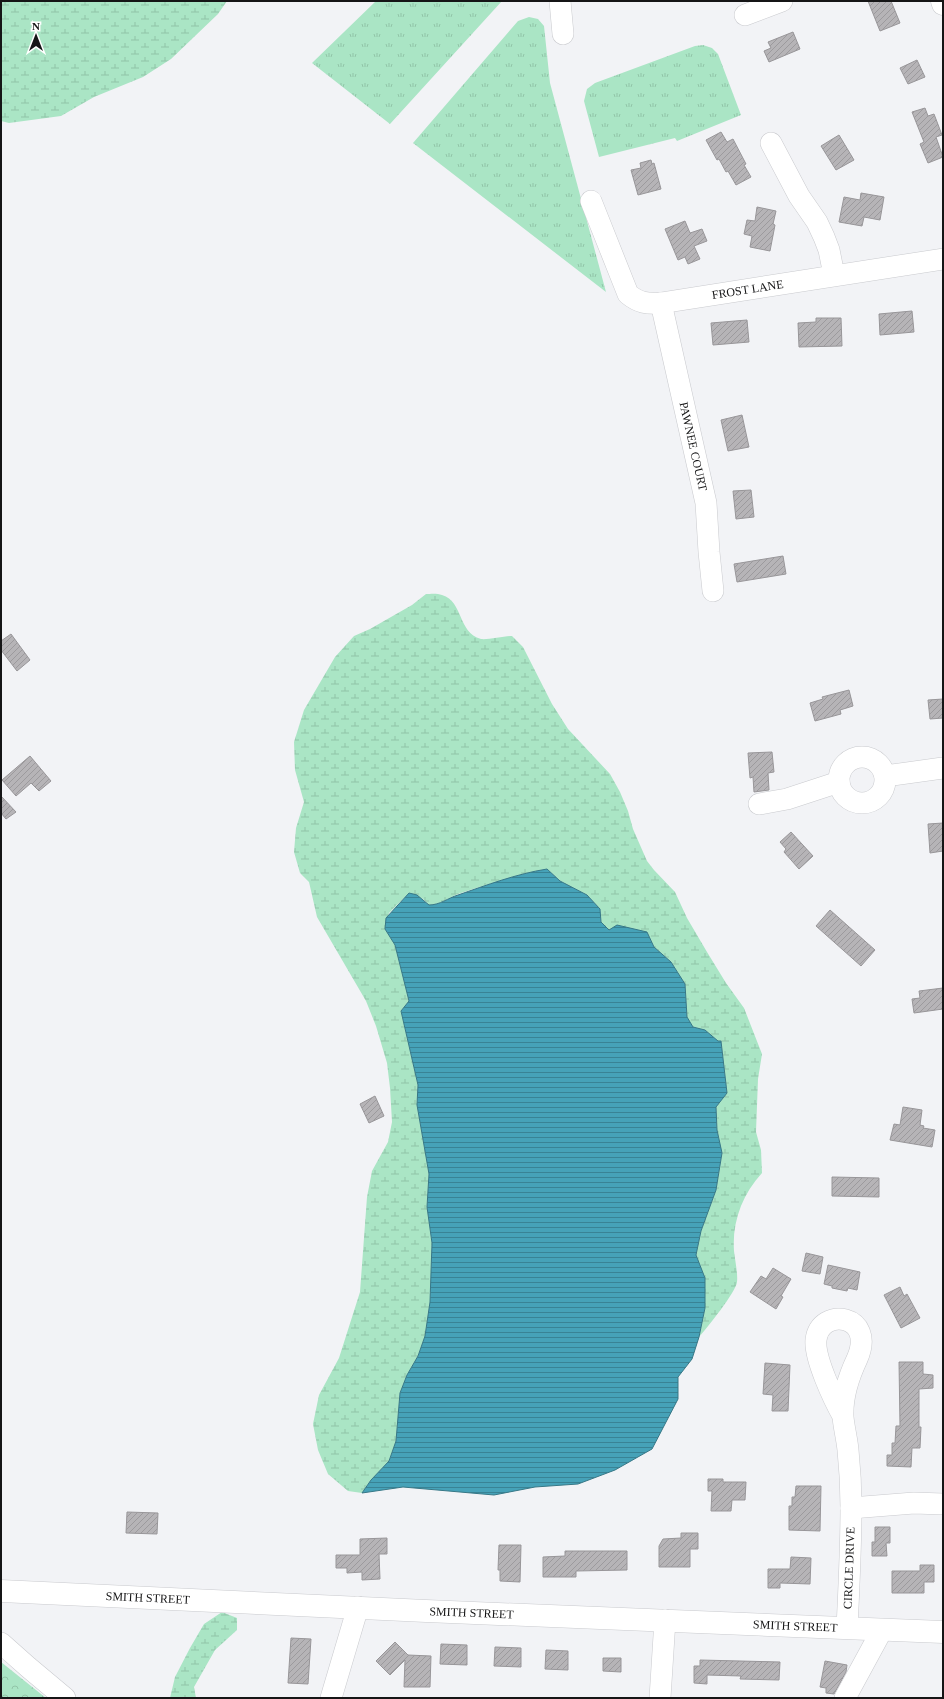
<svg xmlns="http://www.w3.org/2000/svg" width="944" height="1699" viewBox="0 0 944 1699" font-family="Georgia,serif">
	<defs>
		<pattern id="grass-tufts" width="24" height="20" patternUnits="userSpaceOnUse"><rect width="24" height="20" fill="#aae5c5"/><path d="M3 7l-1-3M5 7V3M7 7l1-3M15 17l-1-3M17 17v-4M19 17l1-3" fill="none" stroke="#91c4a8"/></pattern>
		<pattern id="forest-crowns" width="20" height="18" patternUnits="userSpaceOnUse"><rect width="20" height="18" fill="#aae5c5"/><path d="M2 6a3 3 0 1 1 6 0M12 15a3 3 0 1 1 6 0" fill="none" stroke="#91c4a8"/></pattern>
		<pattern id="wetland-marsh" width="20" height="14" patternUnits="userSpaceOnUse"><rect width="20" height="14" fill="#aae5c5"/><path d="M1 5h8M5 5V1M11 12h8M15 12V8" fill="none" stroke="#91c4a8"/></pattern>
		<pattern id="water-rules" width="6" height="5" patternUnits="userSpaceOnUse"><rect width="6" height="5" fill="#46a2b8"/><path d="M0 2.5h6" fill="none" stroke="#398395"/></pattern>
		<pattern id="building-hatch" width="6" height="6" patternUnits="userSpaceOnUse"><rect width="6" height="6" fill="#b6b4b7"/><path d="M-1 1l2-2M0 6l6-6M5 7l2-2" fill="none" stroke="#9c9a9d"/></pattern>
	</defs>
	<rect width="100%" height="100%" fill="#f2f3f6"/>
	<path fill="url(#grass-tufts)" d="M376,1H502L390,124L312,63Z
		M529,17L538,19L544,26L550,83L606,292L413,143L518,21Z
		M703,45L712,48L718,54L741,115L677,141L675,138L599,157L584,101L587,89L595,83L695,46Z"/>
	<path fill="url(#forest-crowns)" d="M1,1662L46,1698H1Z"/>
	<path fill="url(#wetland-marsh)" d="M1,1H227L218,14L171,59L143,77L94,97L61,116L9,123L1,121Z
		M426,594C430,594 437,593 442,595C464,602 457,632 481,639C487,640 505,636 512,636L523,647L552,704L568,729L610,774L620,792L628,811L633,829L647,861L654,870L675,892L687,918L707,952L726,983L744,1008L762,1054L758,1079L756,1132L761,1150L762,1173C742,1195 732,1222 734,1251C735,1260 738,1274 737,1282C736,1292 707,1328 699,1337L705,1308V1278L696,1255L701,1231L716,1190L722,1154L717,1130L716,1107L727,1093L721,1041H718L705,1030L693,1027L687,1017L685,984L671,962L654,947L647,932L609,930L601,922L600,909L587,895L560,881L547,869C516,874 487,885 458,894C448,898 440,905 429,905L423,899L409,893L389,913L385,929L395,945L409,1001L401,1011L418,1085L417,1105L429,1174L427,1207L432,1243L430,1302L425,1336L418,1356L407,1375L400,1393L396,1441L389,1461L371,1480L362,1493L348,1491L328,1474L318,1450L313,1424L319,1395L339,1358L360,1292L367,1197L372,1171L388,1142L392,1122L390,1088L387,1063L376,1026L366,1001L317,917L309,882L300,873L294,852L296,828L304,802L295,770L294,742L304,710L335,657L354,636L370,629L412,605Z
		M222,1612L237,1618V1630L215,1650L194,1687L196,1698H170L175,1677L190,1648L204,1624Z"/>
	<path fill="url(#water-rules)" stroke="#377887" d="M547,869L560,881L587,895L600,909L601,922L609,930L617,925L647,932L654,947L671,962L685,984L687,1017L693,1027L705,1030L718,1041H721L727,1093L716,1107L717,1130L722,1153L716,1190L701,1231L696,1255L705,1278V1308L699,1337L692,1359L678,1377V1399L652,1449L615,1470L578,1484L535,1487L494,1495L403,1487L362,1493L371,1480L389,1461L396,1441L400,1393L407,1375L418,1356L425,1336L430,1302L432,1243L427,1207L429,1174L417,1105L418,1085L401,1011L409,1001L395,945L385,929L386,918L409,893L417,895L429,905C440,905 448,898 458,895C487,885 516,874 547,869Z"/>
	<path fill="url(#building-hatch)" stroke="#989699" d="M868,1H891L900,23L880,31Z
		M793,32L800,49L769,62L764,51L771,48L768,42Z
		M917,60L925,77L908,84L900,68Z
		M925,108L928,116L934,114L942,135L936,137L943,157L928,163L920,144L924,142L912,112Z
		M721,132L727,142L733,139L746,164L744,165L751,177L736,185L728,171L726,172L719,159L717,160L706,140Z
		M839,135L854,160L836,170L821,146Z
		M651,160L652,164L654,163L661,189L638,195L631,170L641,168L640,163Z
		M861,193L884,197L880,220L864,217L862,226L839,222L844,197L860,200Z
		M757,207L776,211L773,224L775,225L770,251L750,247L752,236L744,234L747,220L755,221Z
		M685,221L690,233L702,229L707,241L694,246L700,259L688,264L685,257L678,260L665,229Z
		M912,311L914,332L880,335L879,314Z
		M816,318H841L842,346L799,347L798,323L816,322Z
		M747,320L749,342L713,345L711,323Z
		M742,415L749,447L728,451L721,420Z
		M751,490L754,517L736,519L733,491Z
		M783,556L786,574L737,582L734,564Z
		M11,634L30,660L17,671L1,650V641Z
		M849,690L853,706L840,710L841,714L815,721L810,703L823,699L822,697Z
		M943,699V718L930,719L928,700Z
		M772,752L774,772L768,773L769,790L754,792L753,777L750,778L748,753Z
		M30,756L51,781L39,791L31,783L16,796L2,780Z
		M1,796L16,812L6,819L1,813Z
		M943,823V851L930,853L928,824Z
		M791,832L813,856L799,869L784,852L786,849L780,842Z
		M830,910L875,950L861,966L816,926Z
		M943,988V1009L914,1013L912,999L920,998L919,991Z
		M375,1096L384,1116L369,1123L360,1104Z
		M903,1107L922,1110L920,1125L924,1126L923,1128L935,1130L932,1147L890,1140L894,1124L900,1125Z
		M832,1177L879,1178V1197L832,1196Z
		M806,1253L823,1257L820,1274L802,1271Z
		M828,1265L860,1272L857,1290L848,1288L847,1291L832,1288V1286L824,1284Z
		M773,1268L791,1279L781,1296L783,1297L776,1309L750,1292L761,1276L766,1279Z
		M900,1287L904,1296L907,1294L920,1318L901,1328L884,1295Z
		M899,1362H923V1374L933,1375V1388L919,1389V1427H921L920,1448H912L911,1467L887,1466V1455H892V1443H895L896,1426H900Z
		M765,1363L790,1365L788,1411H772L773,1395L763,1394Z
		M708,1479H723V1482H746L745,1500H732L731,1511H711L712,1491H708Z
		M796,1486H821L820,1531L789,1530V1506H792V1497H795Z
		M127,1512L158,1513L157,1534L126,1533Z
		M875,1527H890V1543H886L887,1556H872V1542H875Z
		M681,1533H698V1549H690V1567H659V1546L663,1539L681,1538Z
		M387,1538V1554H379L380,1579L362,1580V1572L347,1573V1568H336V1555H360V1539Z
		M499,1545H521L520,1582L500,1581V1570H498Z
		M565,1551H627V1570L576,1571V1577H543V1557L565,1556Z
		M791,1557L811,1558L810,1584L780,1583V1588H768V1569H790Z
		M920,1565H934V1582H924V1593H892V1571H920Z
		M291,1638L311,1639L308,1684L288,1683Z
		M395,1642L408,1655L431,1656L430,1687H404L405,1660L390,1675L376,1661Z
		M441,1644L467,1645V1665L440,1664Z
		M495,1647L521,1648V1667L494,1666Z
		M546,1650L568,1651V1670L545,1669Z
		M603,1658H621V1672L603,1671Z
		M700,1660L780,1662L779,1680L740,1679L741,1676L707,1675V1684L694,1683V1666H700Z
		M825,1661L847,1665L846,1672L834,1694L826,1693V1688L820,1687Z"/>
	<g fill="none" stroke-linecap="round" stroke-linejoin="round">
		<g stroke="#c9cace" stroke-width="22">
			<g id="minor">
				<path d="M560,1L563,34"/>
				<path d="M745,15L782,1"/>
				<path d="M771,143L799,196L817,222L824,237L829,250L834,275"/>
				<path id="s1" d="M591,201L628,294C639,303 647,304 661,303L943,259"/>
				<path id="s2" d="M661,303L706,503L709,552L713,591"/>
				<circle cx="862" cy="780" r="23"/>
				<path d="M885,776L943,768"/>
				<path d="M759,804L787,799L839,782"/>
				<path d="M843,1416C834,1400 814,1358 816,1340C820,1306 877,1314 857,1359C849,1376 842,1397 843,1417C844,1428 847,1439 848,1450C850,1469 851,1488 851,1507C851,1547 849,1588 847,1628"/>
				<path d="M851,1508L914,1503L943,1504"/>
				<path d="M1,1643L28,1667L65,1698"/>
				<path d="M331,1698L358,1607"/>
				<path d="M660,1698L665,1620"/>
				<path d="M845,1698L882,1630"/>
			</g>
		</g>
		<g stroke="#c9cace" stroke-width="23">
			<g id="major">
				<path d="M942,1L943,4"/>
				<path id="s3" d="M1,1591L426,1611L943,1632"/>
			</g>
		</g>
		<use href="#minor" stroke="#fff" stroke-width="21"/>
		<use href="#major" stroke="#fff" stroke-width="22"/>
	</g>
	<g text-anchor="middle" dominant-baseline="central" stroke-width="4" stroke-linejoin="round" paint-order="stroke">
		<g font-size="12" fill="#151516" stroke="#fff">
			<text stroke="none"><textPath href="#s1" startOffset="223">FROST LANE</textPath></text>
			<text stroke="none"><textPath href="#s2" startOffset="147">PAWNEE COURT</textPath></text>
			<text transform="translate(849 1568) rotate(-88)">CIRCLE DRIVE</text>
			<text stroke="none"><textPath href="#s3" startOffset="147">SMITH STREET</textPath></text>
			<text stroke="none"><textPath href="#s3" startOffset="471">SMITH STREET</textPath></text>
			<text stroke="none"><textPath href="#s3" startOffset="795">SMITH STREET</textPath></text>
		</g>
	</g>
	<rect width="944" height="1699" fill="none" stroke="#151516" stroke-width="4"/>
	<g transform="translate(36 36)" stroke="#ffffff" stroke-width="3" paint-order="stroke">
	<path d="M0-3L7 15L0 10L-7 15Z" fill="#151516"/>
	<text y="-6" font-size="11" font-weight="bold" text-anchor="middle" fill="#151516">N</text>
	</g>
</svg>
